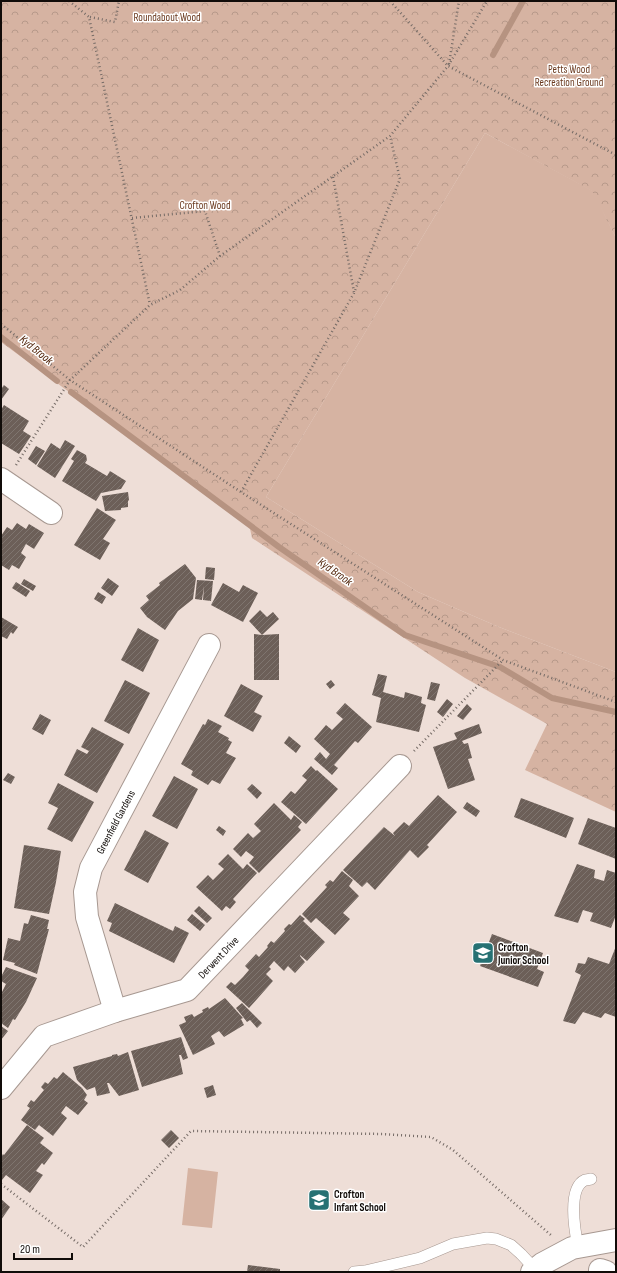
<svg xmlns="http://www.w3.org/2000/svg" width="617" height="1273" viewBox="0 0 617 1273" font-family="'Sofia Sans Condensed',sans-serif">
	<defs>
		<pattern id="forest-crowns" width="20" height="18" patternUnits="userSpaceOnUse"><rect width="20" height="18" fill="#d6b3a2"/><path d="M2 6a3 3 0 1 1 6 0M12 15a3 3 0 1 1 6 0" fill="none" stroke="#b7998a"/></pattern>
		<pattern id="building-hatch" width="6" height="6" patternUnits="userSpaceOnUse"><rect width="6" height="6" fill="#6c5f58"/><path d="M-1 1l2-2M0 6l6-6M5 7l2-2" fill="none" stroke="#7f756f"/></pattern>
	</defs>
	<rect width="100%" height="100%" fill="#eeded7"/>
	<path fill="#d6b3a2" d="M485,133L593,191L616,238V672L499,627L418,592L266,497Z
		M188,1168L218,1172L212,1228L182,1225Z"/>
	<path fill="url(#forest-crowns)" d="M1,1H616V238L592,191L485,133L266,497L418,592L499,627L616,672V812L525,770L547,724L465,678L252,538L249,524L1,342Z"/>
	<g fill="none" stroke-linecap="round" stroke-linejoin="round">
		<path stroke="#b69381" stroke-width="6" d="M493,55L523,1
			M1,337L57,381
			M71,392L279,547L405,635L500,667L552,698L616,712"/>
	</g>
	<path fill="url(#building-hatch)" d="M4,385L9,389L1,400V389Z
		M4,405L29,421L23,431L31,436L19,454L1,443V410Z
		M65,440L75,446L55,478L37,466L51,443L60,449Z
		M36,446L45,451L36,465L28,459Z
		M77,450L86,455L87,460L85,463L107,476L110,471L126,481L121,489L101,493L96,501L62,481L74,461L71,459Z
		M128,492L129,500L128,501V507L121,508V510L105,511L102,496Z
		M97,508L116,520L103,539L110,543L100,560L74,545Z
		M17,523L26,529L29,524L44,533L34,549L26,544L21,553L26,557L19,569L12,565L9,570L1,565V536L7,527L12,530Z
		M185,564L196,578L193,599L178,611L165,630L147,617L140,608L149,600L146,596L160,585L159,583Z
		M206,567L215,568L214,580L205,579Z
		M108,578L119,586L112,596L101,588Z
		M24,579L36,586L33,591L21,584Z
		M197,580L213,581L211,601L203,600L204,586L202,600L195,599Z
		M16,582L30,591L26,597L12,588Z
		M223,583L239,592L243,585L258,593L243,622L211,605Z
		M98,592L106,597L102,604L94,599Z
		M260,610L267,617L273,612L279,619L262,635L279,634V680H254V634L262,635L249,621Z
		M1,617L18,627L13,634L11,632L7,639L1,636Z
		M138,628L159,640L143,672L121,660Z
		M378,674L387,676L383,692L404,698L405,692L422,697L421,703L426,705L419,732L376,722L381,698L372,695Z
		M125,680L150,693L129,734L104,721Z
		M331,680L335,685L330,689L326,684Z
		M431,682L440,684L435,701L427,699Z
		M241,684L263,696L254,712L262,716L253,732L224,716Z
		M447,699L453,704L443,717L437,712Z
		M345,703L372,727L358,743L355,741L334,765L338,768L332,775L314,759L320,752L326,759L330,754L314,739L326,725L332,730L343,719L336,713Z
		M467,704L472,709L463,720L457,716Z
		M40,714L51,720L43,735L32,729Z
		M208,719L222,726L218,732L229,738L228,740L232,742L226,753L236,758L220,784L212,780L208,785L191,775L193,771L181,764L203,724L205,725Z
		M479,724L482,733L462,741L464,744L468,743L472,758L468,759L475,780L448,789L433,747L457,739L454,733Z
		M92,727L124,744L97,793L64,775L77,749L87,754L89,751L81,747Z
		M289,736L301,746L296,753L284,743Z
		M311,766L316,771L317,770L338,789L306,824L281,802L291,791L295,794L307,780L302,776Z
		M8,773L15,777L11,784L3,780Z
		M174,776L198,789L177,829L152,816Z
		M58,783L94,802L72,842L47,829L58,808L48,803Z
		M252,784L262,793L257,799L247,789Z
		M438,795L457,812L427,845L429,847L418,858L410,850L375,890L367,882L362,887L343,870L384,827L395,836L393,833L404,822L409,826Z
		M521,798L574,818L566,838L514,817Z
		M467,802L480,811L476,817L463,808Z
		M274,803L291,820L294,815L302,822L298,827L301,830L259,873L249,863L254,857L246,851L241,857L233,849L248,833L253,838L261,831L254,824Z
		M588,818L616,828V859L578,844Z
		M219,826L226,831L223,836L216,830Z
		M145,830L169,843L148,883L124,870Z
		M24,845L61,851L56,882L49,914L14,908Z
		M228,854L243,869L247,864L257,873L233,899L236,902L230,909L226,906L222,911L196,887L208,875L213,880L224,869L218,864Z
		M577,864L595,870L594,878L604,881L607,870L616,873V915L611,928L590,921L593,913L583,910L578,923L554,916Z
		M342,871L353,880L349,886L359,896L343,913L350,919L335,935L316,918L311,923L302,914L327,887L325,885L330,880L333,882Z
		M115,903L173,931L175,926L189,933L174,963L109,931L112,923L107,921Z
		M199,906L212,918L207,923L194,911Z
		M192,914L205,925L200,931L187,920Z
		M31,915L49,920L47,929H49L37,974L14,965L15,963L3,960L8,938L20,941L24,923L28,924Z
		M300,915L305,919L303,921L325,942L307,961L300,955V956L305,962L295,973L288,966L284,971L274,961L269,967L271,969L266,974L273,981L249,1008L226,987L231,982L235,985L243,977L249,970L245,966L256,954L259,957L268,947L267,946L271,941L274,943L285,931L284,929L289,924L291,925Z
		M492,934L543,953L537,969L544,972L538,987L480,966Z
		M616,946V1017L605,1013L601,1018L583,1012L575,1024L563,1021L581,975L575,972L578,963L585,964L588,957L609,964Z
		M6,967L37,978L26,1002L15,1020L13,1019L8,1028L1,1023V994L6,984L1,981V977Z
		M225,998L243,1018L241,1019L244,1025L224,1037L219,1031L211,1036L215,1044L193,1055L179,1025L186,1022L184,1017L192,1014L194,1017L203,1012L202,1010L208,1007L209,1009Z
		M242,1003L262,1023L257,1028L250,1020L247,1022L236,1008Z
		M1,1026L8,1031L1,1040Z
		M181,1037L188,1058L183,1060L181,1055H179L183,1074L142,1087L131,1051Z
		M128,1052L139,1090L119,1096L109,1083H107L110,1093L97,1096L95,1087L87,1090L77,1080L73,1067L112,1056V1055L117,1054L118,1056Z
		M63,1072L82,1088L87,1095L84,1100L88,1103L78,1115L66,1106L61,1113L67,1118L53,1136L39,1125L35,1130L21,1120L30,1108L27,1106L31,1100L34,1102L44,1090L41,1087L45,1082L48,1084L54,1077L57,1079Z
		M213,1085L216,1095L207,1098L204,1088Z
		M27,1125L44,1138L40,1143L53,1153L44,1165L42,1163L36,1171L43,1175L30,1193L6,1175L2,1180L1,1179V1157L3,1154L4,1155Z
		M171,1130L179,1138L169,1148L161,1140Z
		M1,1199L10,1207L1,1220Z
		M248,1265L280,1269V1272H247Z"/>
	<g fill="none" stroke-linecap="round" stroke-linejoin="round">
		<g stroke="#a79891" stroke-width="12">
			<path id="service" d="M578,1247C575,1232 567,1188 585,1180C586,1180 591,1179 591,1179
				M354,1272L365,1271L420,1258L453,1244L487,1238L496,1239L511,1245L521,1254L535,1269"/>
		</g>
		<g stroke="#a79891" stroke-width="24">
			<g id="minor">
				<path d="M1,479L51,513"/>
				<path id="s1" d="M115,1011L87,917L85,892L91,868L209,645"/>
				<path id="s2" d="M1,1088L44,1036L115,1011L187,990L400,766"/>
				<path d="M600,1270L606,1272"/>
			</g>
		</g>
		<g stroke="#a79891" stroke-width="24">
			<path id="tertiary" d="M532,1272L542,1264L572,1248L616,1240"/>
		</g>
		<path stroke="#756b66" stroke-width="2.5" stroke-dasharray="1 3" stroke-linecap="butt" d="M69,1L89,17L150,305
			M390,1L448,66L487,1
			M90,17L115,22L119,1
			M449,64L459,1
			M333,177L354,292
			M132,218L205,211L220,256
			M1,324L70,380L241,492L503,660L616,702
			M16,465L70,380L150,305L180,290L220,256L390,136L448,66L616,155
			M241,492L354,293L400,179L390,136
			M414,751L503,660
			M1,1184L83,1247L191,1131L383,1134L431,1137L453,1150L552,1236"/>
		<use href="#service" stroke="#fff" stroke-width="11"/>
		<use href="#minor" stroke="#fff" stroke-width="22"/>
		<use href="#tertiary" stroke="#fff" stroke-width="22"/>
	</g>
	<defs>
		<g id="school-square" transform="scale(1.15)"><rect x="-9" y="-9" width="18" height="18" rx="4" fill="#267173" stroke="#fff"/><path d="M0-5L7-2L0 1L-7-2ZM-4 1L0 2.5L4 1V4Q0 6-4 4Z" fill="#fff"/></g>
	</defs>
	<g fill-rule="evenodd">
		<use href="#school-square" x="483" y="953"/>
		<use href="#school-square" x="319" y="1200"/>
	</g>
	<g text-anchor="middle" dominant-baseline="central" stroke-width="3" stroke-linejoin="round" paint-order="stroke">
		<g font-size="11" fill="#6b3a1f" stroke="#fff">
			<text x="167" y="17">Roundabout Wood</text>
			<text x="569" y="69">Petts Wood<tspan x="569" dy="13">Recreation Ground</tspan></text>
			<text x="205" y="205">Crofton Wood</text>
		</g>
		<g font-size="11" fill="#110c09" stroke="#fff">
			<text stroke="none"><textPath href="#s1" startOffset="200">Greenfield Gardens</textPath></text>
			<text stroke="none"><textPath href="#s2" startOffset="263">Derwent Drive</textPath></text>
		</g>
		<g font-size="11" font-weight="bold" fill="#110c09" stroke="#fff" text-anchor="start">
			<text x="498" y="947">Crofton<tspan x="498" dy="13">Junior School</tspan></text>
			<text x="334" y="1194">Crofton<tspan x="334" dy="13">Infant School</tspan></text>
		</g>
		<g font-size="12" font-style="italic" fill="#4a1c00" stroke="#fff">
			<text transform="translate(36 350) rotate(39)">Kyd Brook</text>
			<text transform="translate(335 572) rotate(35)">Kyd Brook</text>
		</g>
	</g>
	<rect width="617" height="1273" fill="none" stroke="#110c09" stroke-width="4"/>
	<path d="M14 1253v6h58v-6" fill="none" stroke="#110c09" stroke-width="2"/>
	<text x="20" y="1253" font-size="12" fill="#110c09" stroke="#ffffff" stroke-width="3" paint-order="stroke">20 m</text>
</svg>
